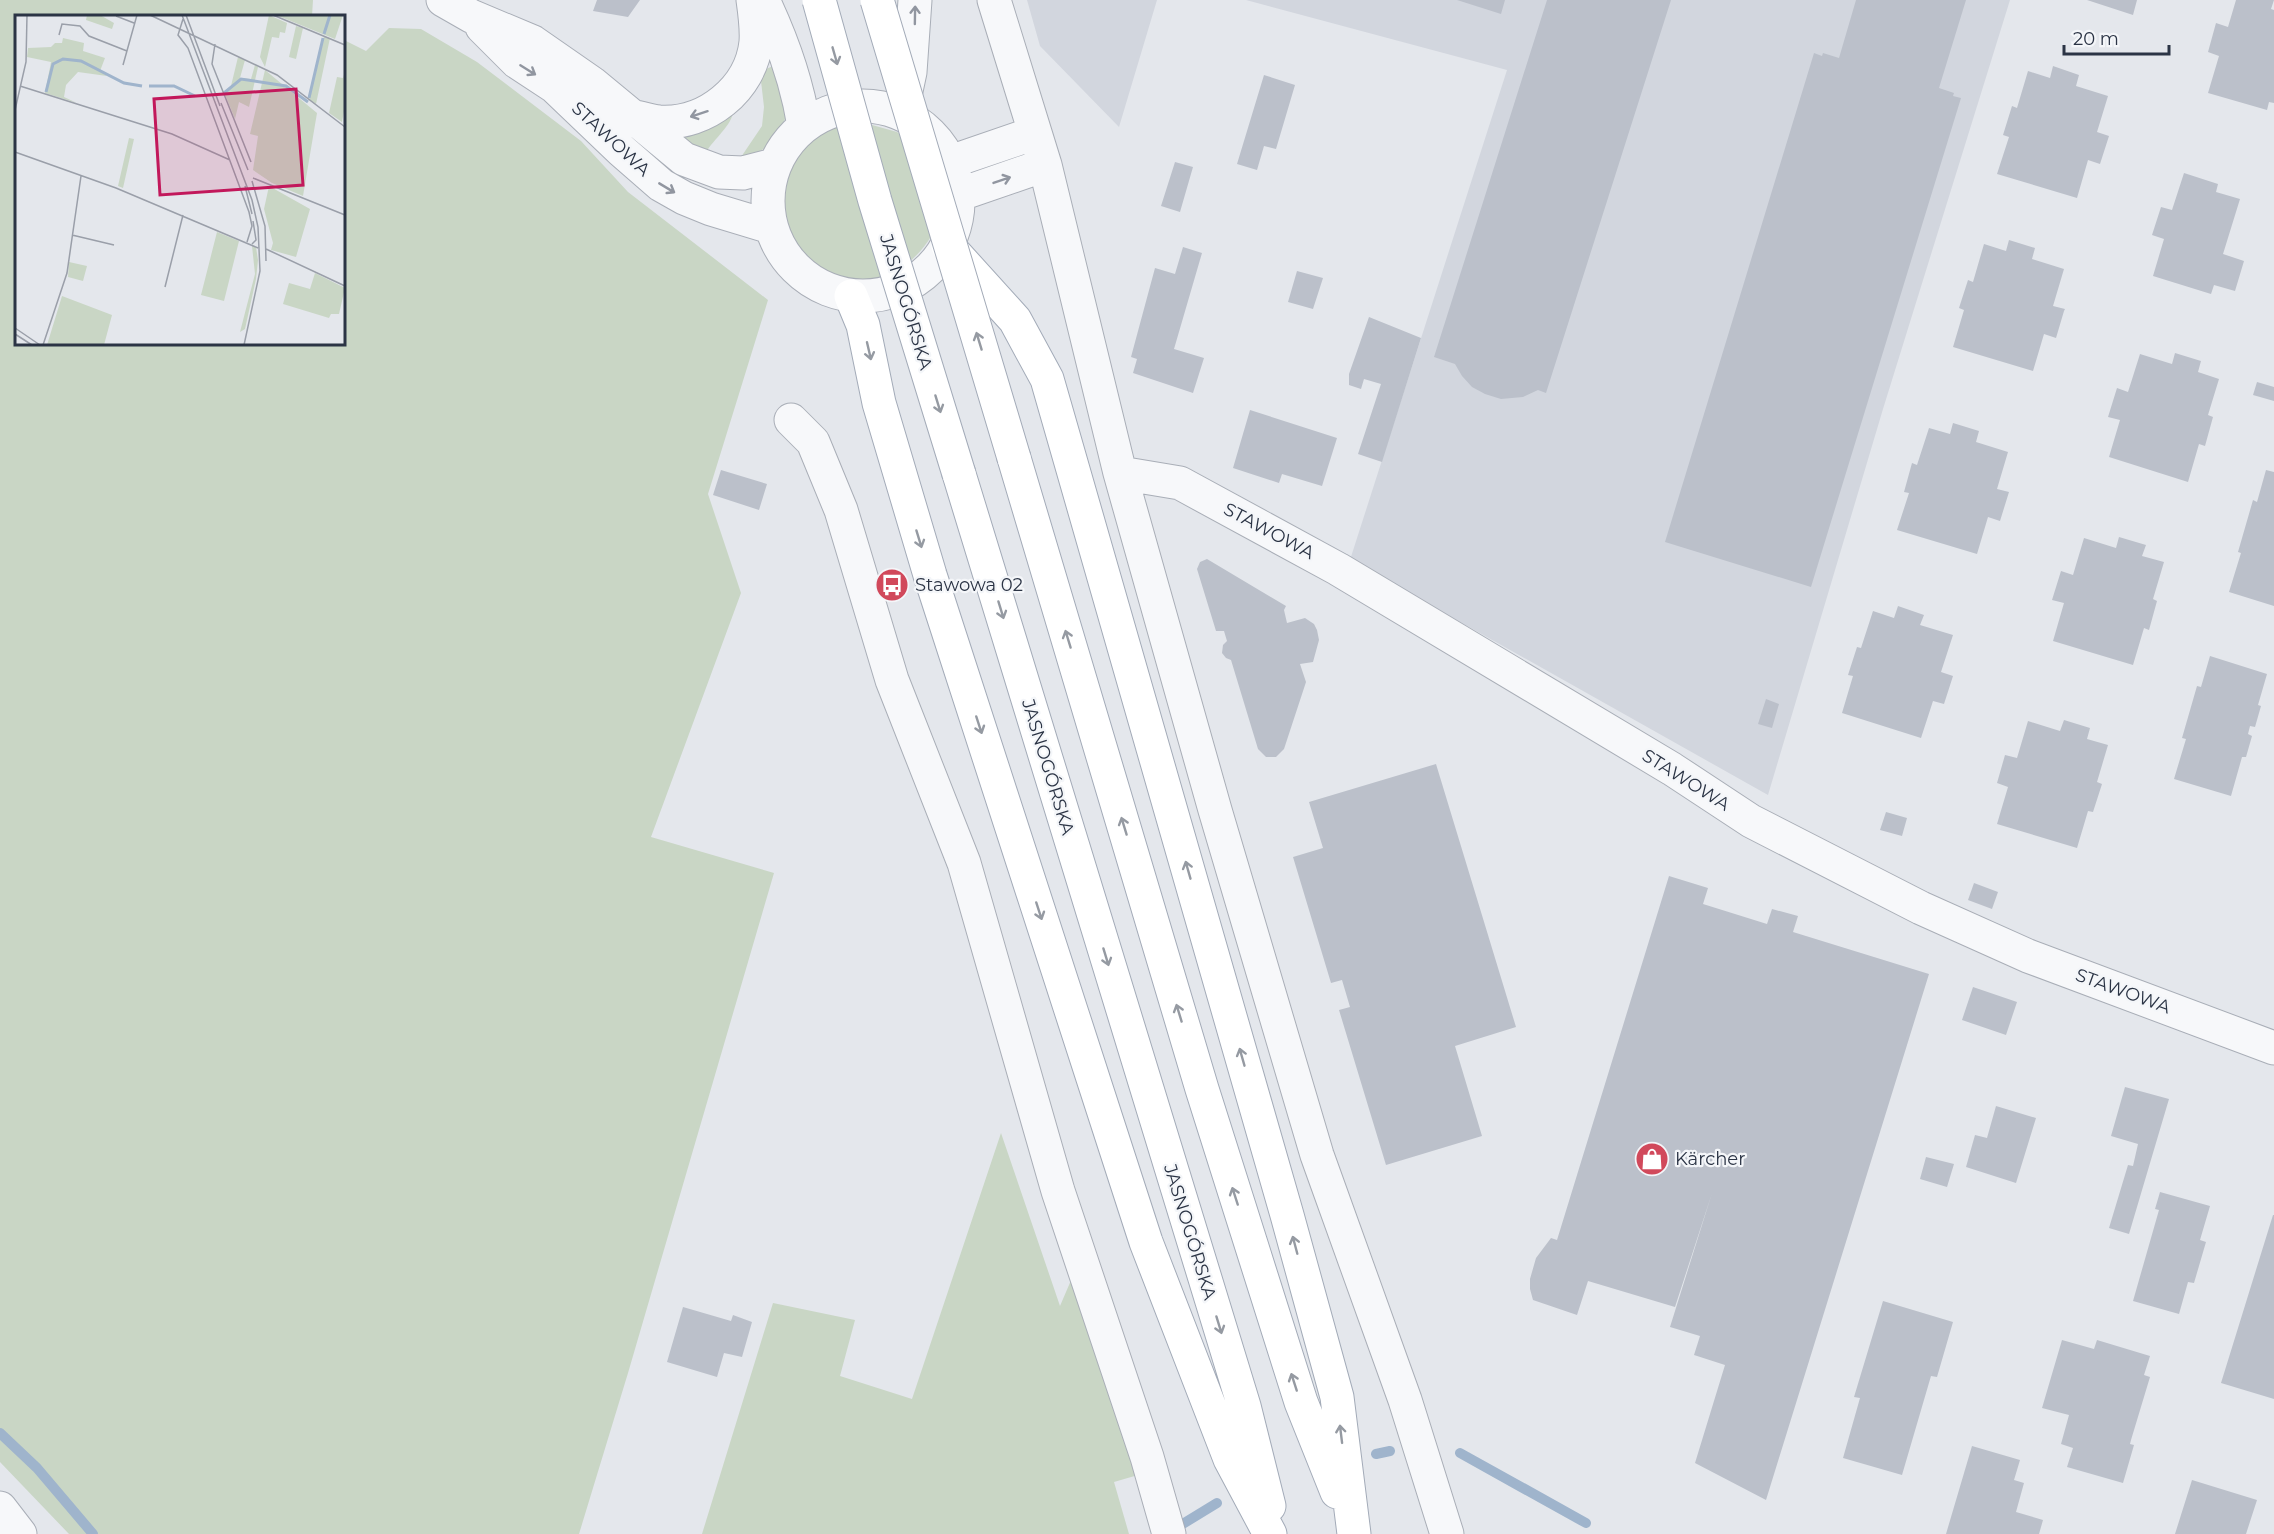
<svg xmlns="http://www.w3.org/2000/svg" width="2274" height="1534" viewBox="0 0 2274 1534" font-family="Montserrat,sans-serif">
	<rect width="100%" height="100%" fill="#e4e7ec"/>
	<path fill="#d2d6de" d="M1027,0H1157L1119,127L1040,46Z
		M1246,0H2010L1883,409L1768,795L1350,560L1507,70Z"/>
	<path fill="#c9d6c5" d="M0,0H313L312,16H16V344H344V40L366,51L389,28L421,29L477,62L581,141L628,192L768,300L708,494L741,593L651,837L774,873L628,1373L579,1534H69L0,1462Z
		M773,66C777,79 785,94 786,107C787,114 785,120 782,126C774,147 758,153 739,160L762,126L764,107L761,81L766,69Z
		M733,113C730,128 711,141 704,156L681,140L684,136L720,123Z
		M865,123L897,132L911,142L932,235C866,342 731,237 800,152C816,131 839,124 865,123Z
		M1001,1133L1060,1306L1072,1278L1138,1475L1114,1482L1129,1534H702L773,1303L855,1320L840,1376L912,1399Z"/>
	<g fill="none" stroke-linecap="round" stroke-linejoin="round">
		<path stroke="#9fb4cc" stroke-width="10" d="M0,1433L37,1468L93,1534
			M1460,1453L1586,1523
			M1376,1454L1390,1451
			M1181,1525L1217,1503"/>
	</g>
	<path fill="#bbc0ca" d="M597,0H640L628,17L593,11Z
		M1457,0H1505L1501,14Z
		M1547,0H1671L1546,393L1538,390L1523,397L1501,399L1485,394L1472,387L1462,376L1455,364L1434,357Z
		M1856,0H1966L1939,88L1954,93L1953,96L1961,98L1811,587L1665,542L1814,53L1822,56L1823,53L1839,58Z
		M2087,0H2137L2133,15Z
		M2236,0H2274L2271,9L2274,10V103L2269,102L2267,110L2208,93L2219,56L2208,52L2216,23L2228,27Z
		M2053,66L2079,75L2076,86L2108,96L2097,132L2109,136L2100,164L2088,160L2077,198L1997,174L2009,137L2003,135L2012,106L2017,108L2028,71L2050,78Z
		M1264,75L1295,85L1276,149L1264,146L1257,170L1237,164Z
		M1175,162L1193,167L1180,212L1161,206Z
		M2184,173L2218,184L2216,192L2240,199L2223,254L2244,261L2235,291L2214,285L2211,294L2153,276L2164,239L2152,235L2161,207L2172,210Z
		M2009,240L2035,248L2032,259L2064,269L2053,306L2065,309L2064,311L2056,338L2044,334L2033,371L1953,347L1964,310L1959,308L1968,280L1973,282L1984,244L2006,251Z
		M1183,247L1202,253L1174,349L1204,358L1193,393L1133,373L1137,359L1131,357L1155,268L1175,274Z
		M1297,271L1323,278L1313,309L1288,302Z
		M1369,317L1421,338L1382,462L1358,454L1381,384L1364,379L1361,389L1349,385V374Z
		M2175,353L2201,361L2198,372L2219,379L2208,415L2213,417L2205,446L2199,444L2188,482L2109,457L2120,420L2108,417L2117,388L2128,392L2140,354L2172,364Z
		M2257,382L2274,387V401L2253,395Z
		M1250,410L1337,438L1322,486L1282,474L1279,483L1233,468Z
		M1953,423L1979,431L1976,442L2008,452L1997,489L2009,492L2000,521L1988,517L1977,554L1897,530L1909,493L1904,492L1912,463L1917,465L1929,428L1950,434Z
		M721,470L767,484L759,510L713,495Z
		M2266,470L2274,472V606L2229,592L2241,553L2238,552L2253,500L2257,502Z
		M2119,537L2146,545L2142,556L2164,562L2153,599L2157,601L2149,630L2144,628L2133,665L2053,641L2064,603L2052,600L2061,571L2073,575L2084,538L2116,548Z
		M1207,559L1286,606L1284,610L1287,623L1305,618L1314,624L1317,630L1319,640L1313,662L1300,664L1306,682L1284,749L1276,757H1266L1258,749L1231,660L1226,658L1222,653L1223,645L1227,641L1224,631H1216L1197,569L1200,562Z
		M1898,606L1924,615L1920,625L1953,635L1941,672L1953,676L1944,704L1933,701L1921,738L1842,713L1853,676L1848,675L1857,647L1861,648L1873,611L1894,618Z
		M2210,656L2267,674L2258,705L2261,706L2255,727L2250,726L2248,734L2252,736L2246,757H2242L2231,796L2174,779L2186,739L2182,738L2197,686L2201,687Z
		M1766,699L1779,704L1772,728L1758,724Z
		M2064,720L2090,728L2087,739L2108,745L2097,782L2102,784L2093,812L2088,811L2077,848L1997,824L2008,787L1997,783L2005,755L2017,758L2028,721L2060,731Z
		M1436,764L1516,1027L1455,1046L1482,1136L1386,1165L1339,1010L1350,1007L1342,980L1331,983L1293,857L1323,848L1309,802Z
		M1886,812L1907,818L1902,836L1880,830Z
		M1669,876L1708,888L1703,904L1767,924L1772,909L1798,916L1793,932L1929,974L1766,1500L1695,1463L1725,1365L1694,1355L1700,1336L1670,1327L1712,1193L1675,1307L1588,1281L1577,1315L1533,1300L1530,1289V1279L1536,1258L1551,1238L1557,1240Z
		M1974,883L1998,892L1992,909L1968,900Z
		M1973,987L2017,1002L2006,1035L1962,1020Z
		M2125,1087L2169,1099L2129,1234L2109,1228L2128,1165L2133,1166L2138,1144L2111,1136Z
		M1996,1106L2036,1118L2016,1183L1966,1167L1975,1135L1987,1138Z
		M1926,1157L1954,1164L1947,1187L1920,1179Z
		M2160,1192L2210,1206L2200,1240L2206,1242L2194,1283L2188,1282L2179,1314L2133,1301L2159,1210L2155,1209Z
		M2273,1215H2274V1399L2221,1383Z
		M1883,1301L1953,1322L1937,1377L1931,1376L1902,1475L1843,1458L1860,1398L1854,1397Z
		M683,1307L731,1321L733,1315L752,1322L742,1357L724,1353L717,1377L667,1362Z
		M2062,1340L2094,1349L2097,1340L2150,1356L2144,1375L2150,1377L2131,1440L2130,1444L2134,1445L2123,1483L2067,1467L2073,1448L2061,1444L2069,1415L2042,1408Z
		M1972,1446L2020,1460L2014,1480L2024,1483L2016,1512L2043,1520L2039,1534H1946Z
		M2192,1480L2257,1500L2246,1534H2175Z"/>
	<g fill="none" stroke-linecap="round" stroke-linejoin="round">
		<g stroke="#a9aeb7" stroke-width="35">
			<path id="street" d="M443,0L471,16L533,42L592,83L684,159L719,172L743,173L774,165
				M763,0C782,40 797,82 804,126
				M994,0L1045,165L1120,473L1215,810L1317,1155L1405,1400L1447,1534
				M482,27L517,62L555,87L622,151L661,185L684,198L711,209L771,227
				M904,100L910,72L915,0
				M768 201a95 95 0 1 1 190 0a95 95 0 1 1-190 0Z
				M632,116C641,118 650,121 659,122C706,125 751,89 756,42C757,28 755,14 753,0
				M950,162L1035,133
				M958,195L1045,165
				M791,420L813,442L841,510L892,680L964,863L1058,1191L1147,1457L1169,1534
				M1120,473L1180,483L1338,569L1672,769L1751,821L1921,908L2028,956L2274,1048
				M0,1508L20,1534"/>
		</g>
		<g stroke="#a3abb8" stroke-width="35">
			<path id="primary" d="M948,246L1015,320L1047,379L1287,1215L1337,1397L1354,1534
				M851,296L863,325L879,403L930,575L1146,1242L1230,1459L1270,1534
				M1014,458L1202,1089L1301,1402L1337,1492
				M959,474L1244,1406L1269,1506"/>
		</g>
		<use href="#street" stroke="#f7f8fa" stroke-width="33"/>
		<use href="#primary" stroke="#fff" stroke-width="33"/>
		<g stroke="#a3abb8" stroke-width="35" stroke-linecap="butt">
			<path id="primary-bridge" d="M819,0L875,201L959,474
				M877,0L1014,458"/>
		</g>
		<use href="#primary-bridge" stroke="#fff" stroke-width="33"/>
	</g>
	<defs><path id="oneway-shaft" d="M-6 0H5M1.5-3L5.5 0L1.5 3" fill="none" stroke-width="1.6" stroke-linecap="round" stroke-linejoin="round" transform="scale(1.5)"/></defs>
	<g stroke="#9196a0">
		<use href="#oneway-shaft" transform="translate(915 15) rotate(-89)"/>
		<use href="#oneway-shaft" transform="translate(528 70) rotate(32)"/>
		<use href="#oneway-shaft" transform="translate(699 114) rotate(162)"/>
		<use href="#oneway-shaft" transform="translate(1002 180) rotate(-19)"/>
		<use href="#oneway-shaft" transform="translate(667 188) rotate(31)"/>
	</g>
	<g stroke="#959aa2">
		<use href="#oneway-shaft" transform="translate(835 56) rotate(74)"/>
		<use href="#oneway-shaft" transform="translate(979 341) rotate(-107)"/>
		<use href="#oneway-shaft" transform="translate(869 351) rotate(77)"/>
		<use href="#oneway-shaft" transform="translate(938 404) rotate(73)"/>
		<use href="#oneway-shaft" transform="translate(919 539) rotate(73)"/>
		<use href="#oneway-shaft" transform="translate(1001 610) rotate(73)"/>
		<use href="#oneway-shaft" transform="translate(1068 639) rotate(-107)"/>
		<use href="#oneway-shaft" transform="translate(979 725) rotate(72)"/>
		<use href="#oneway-shaft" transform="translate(1124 826) rotate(-107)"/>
		<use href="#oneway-shaft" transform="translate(1188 870) rotate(-106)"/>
		<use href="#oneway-shaft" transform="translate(1039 911) rotate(72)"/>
		<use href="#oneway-shaft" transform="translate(1106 957) rotate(73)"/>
		<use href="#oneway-shaft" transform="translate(1179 1013) rotate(-107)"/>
		<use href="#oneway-shaft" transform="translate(1242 1057) rotate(-106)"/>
		<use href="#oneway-shaft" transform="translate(1235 1196) rotate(-108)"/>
		<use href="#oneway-shaft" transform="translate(1295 1245) rotate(-105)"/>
		<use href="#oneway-shaft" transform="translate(1219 1325) rotate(73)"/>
		<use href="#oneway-shaft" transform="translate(1294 1382) rotate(-108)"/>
		<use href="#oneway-shaft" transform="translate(1341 1434) rotate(-97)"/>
	</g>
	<defs>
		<g id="bus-disc" transform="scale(1.725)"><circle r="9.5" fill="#d1495b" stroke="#f4f6f9"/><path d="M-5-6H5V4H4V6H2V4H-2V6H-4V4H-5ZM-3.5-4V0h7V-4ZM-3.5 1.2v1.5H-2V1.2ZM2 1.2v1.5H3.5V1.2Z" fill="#fff"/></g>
		<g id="shop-disc" transform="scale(1.725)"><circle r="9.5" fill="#d1495b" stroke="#f4f6f9"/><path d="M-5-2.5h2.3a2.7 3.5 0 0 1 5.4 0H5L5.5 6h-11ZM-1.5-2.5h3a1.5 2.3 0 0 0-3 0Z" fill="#fff"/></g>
	</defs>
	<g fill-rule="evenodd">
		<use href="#bus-disc" x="892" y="585"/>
		<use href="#shop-disc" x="1652" y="1159"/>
	</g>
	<g text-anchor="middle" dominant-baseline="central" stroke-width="4.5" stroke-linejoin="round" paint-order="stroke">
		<g font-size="18" fill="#2b3445" stroke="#f4f6f9">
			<text transform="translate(611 139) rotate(43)">STAWOWA</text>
			<text transform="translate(906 302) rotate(73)">JASNOGÓRSKA</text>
			<text transform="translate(1269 531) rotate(28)">STAWOWA</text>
			<text transform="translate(1048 767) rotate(73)">JASNOGÓRSKA</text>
			<text transform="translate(1686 780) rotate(32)">STAWOWA</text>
			<text transform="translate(2123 991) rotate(20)">STAWOWA</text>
			<text transform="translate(1190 1232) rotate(73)">JASNOGÓRSKA</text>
		</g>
		<g font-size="18" fill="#2b3445" stroke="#f4f6f9" text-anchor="start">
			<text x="915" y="585">Stawowa 02</text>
			<text x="1675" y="1159">Kärcher</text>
		</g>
	</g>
	<g transform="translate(15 15)">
		<rect width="330" height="330" fill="#e4e7ec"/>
		<path d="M72,0H85L99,8L97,14L71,5ZM254,0L272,8L270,18L265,17L264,23L257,22L250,52L245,42ZM261,0H328L320,24ZM281,11L288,13L281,44L274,42ZM309,21L315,23L301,89L294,85ZM48,23L69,28L68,36L90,43L85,56L92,61L63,57L51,70L49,82L62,88L30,78L36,47L12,42L13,33L36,32L40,28H47ZM223,42L230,45L225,63L236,64L240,50L243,52L234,92L224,87L220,104L209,77L216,71ZM250,55L302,98L288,181L257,168L238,155L243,121L235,119ZM330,56V91L327,107L314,98L322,62L328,63ZM114,123L119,124L108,173L103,171ZM254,171L295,194L281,242L256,235L258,228L249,194ZM202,217L224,226L209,286L186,280ZM237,231L241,232L243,245L241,264L230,314L225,317L240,259ZM54,247L72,251L68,266L53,262ZM300,258L330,273L324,299H316L314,303L268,289L274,268L295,274ZM47,281L97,300L89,330H32Z" fill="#c9d6c5"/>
		<path fill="none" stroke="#9fb4cc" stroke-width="3" d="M309,19L315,0M134,71H159L180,81M31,77L38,49L48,44L66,46L109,68L127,71M209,78L226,64L271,71L293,87M294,83L308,23"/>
		<path fill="none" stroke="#9a9fa9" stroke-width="1.5" d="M135,0L262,60L330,112M167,0L237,185L243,212L245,256L229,330M171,0L205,91M258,0L330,30M101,1L119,8M168,4L163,20L173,33L234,197L237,211L232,227M44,20L47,9L65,11L74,21L112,36M200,29L197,49L236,147M108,50L122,0M5,71L157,119L215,145M206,88L233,155M0,95L11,47L12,0M0,137L101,173L243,233M238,163L330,200M237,166L250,211L251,246M230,171L237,199M57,220L99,230M237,229L241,225L238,206M251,234L330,271M150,272L168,200M0,313L25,330M0,319L17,330M28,330L52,258L66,161"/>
		<path fill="#c2185b" fill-opacity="0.15" stroke="#c2185b" stroke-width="3" d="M281,74L288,170L145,180L139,84Z"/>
		<rect width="330" height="330" fill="none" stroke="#2b3445" stroke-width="3"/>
	</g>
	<path d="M2064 45v9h105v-9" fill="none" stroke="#2b3445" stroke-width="3"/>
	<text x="2073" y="45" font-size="18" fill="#2b3445" stroke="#f4f6f9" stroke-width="4.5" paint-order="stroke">20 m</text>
</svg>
